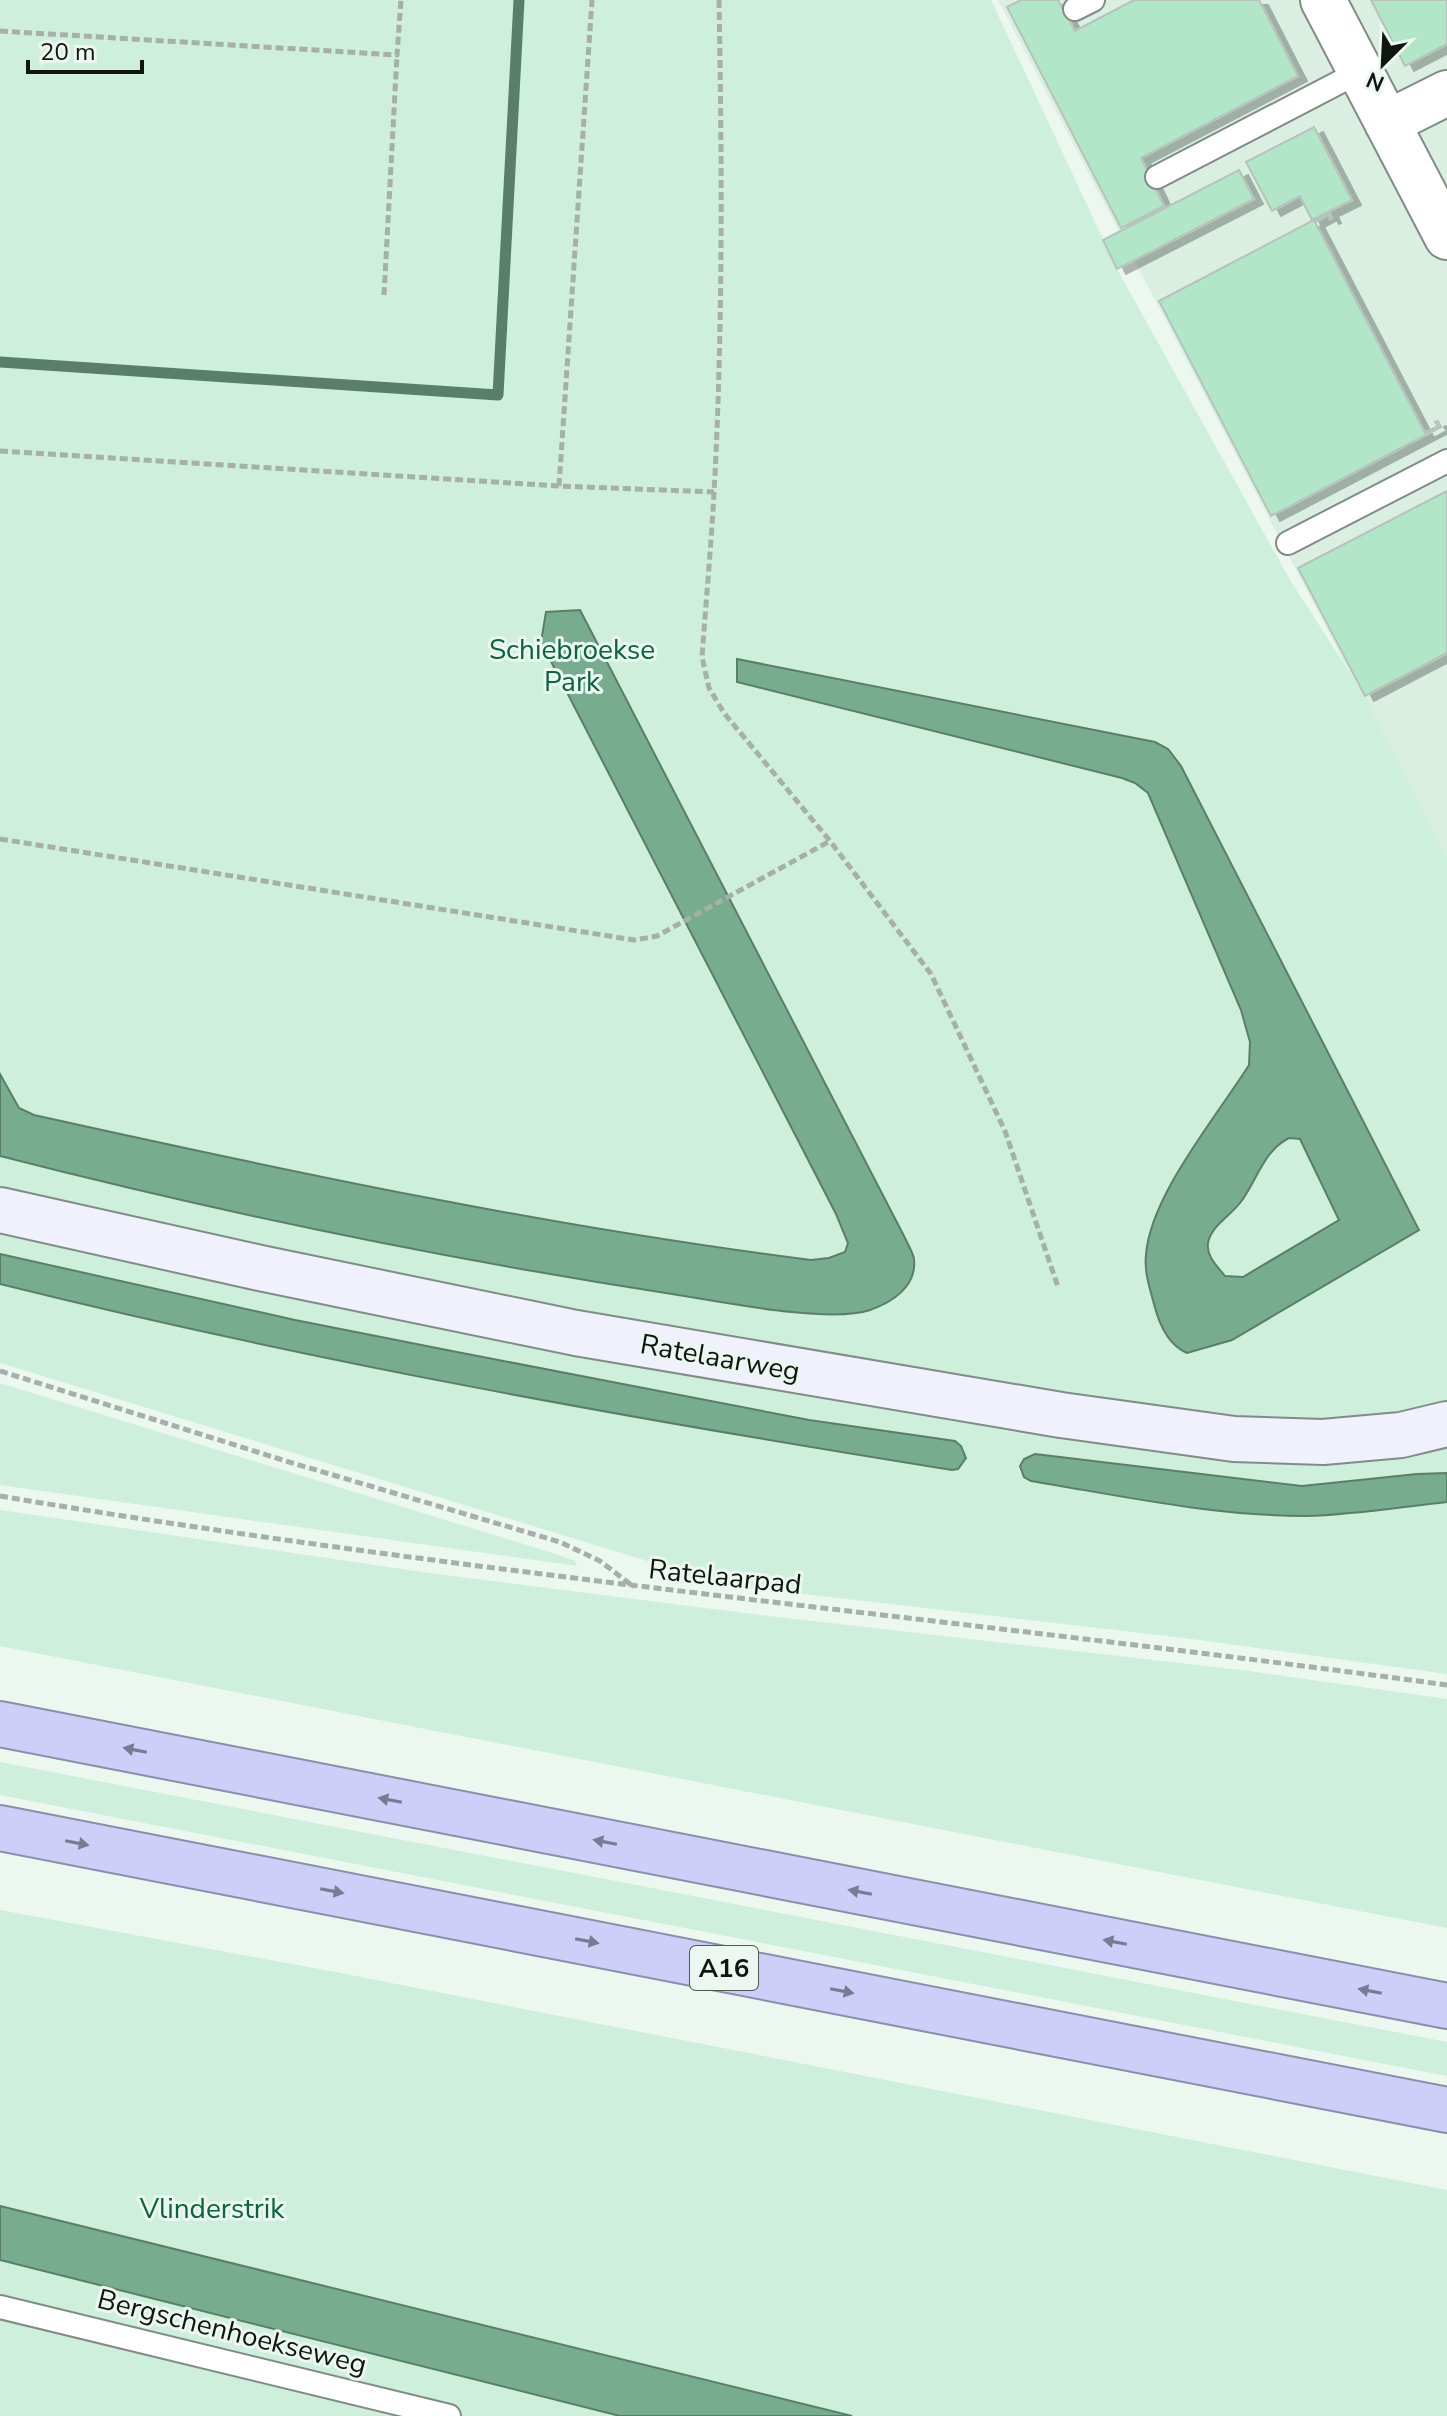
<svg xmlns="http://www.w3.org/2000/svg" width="1447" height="2416" viewBox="0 0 1447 2416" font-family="'Nunito Sans',sans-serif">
	<defs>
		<filter id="shadow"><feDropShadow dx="9" dy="5" stdDeviation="0" flood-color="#0004"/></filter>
	</defs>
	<rect width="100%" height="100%" fill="#ebf7ef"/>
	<path fill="#daeee2" d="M998,0H1447V858L1405,778Z"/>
	<path fill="#cdefdb" d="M0,0H991L1117,269L1290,580L1365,696L1447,858V1405L1423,1411L1332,1425L1227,1419L1068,1403L284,1256L0,1191V1156C263,1223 529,1275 798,1312C828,1313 857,1316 885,1303L0,1126Z
		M0,1227L593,1352L1447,1441V1473L1417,1474L1302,1486L1282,1484L1213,1510L1255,1514L1333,1515L1447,1502V1674L1184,1638L726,1585L0,1363V1284C316,1355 632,1420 951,1470L965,1458L961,1446L955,1441L809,1420L462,1353L295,1320L0,1254Z
		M0,1383L556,1554L575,1561L577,1566L0,1485Z
		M0,1510L429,1573L760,1615L1249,1671L1447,1699V1928L0,1646Z
		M0,1762L1447,2042V2076L0,1795Z
		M0,1910L335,1972L1447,2190V2416H0Z"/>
	<path fill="#78ac8f" stroke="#597f6a" stroke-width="2" fill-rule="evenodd" d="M580,610L904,1236C907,1243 913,1252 914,1259C917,1286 893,1302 870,1310C829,1324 718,1301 672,1294C445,1259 222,1213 0,1156V1074L19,1108L34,1115C291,1172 550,1227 811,1260L829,1258L845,1252L848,1243L836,1214L541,642L546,612Z
		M737,659L1155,742L1168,749L1181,766L1419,1230L1232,1340L1187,1353C1168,1345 1159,1324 1154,1304C1150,1289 1144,1271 1146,1255C1150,1196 1217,1116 1249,1065L1250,1042L1241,1010L1148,793L1135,783L1122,778L737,682ZM1289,1138L1300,1139L1339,1220L1243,1277L1225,1276C1217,1266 1206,1256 1208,1243C1211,1226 1230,1216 1240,1203C1257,1181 1263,1151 1289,1138Z
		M0,1254L295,1320L462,1353L809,1420L955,1441L961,1446L966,1458L958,1469L952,1470C633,1419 313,1362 0,1284Z
		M1035,1454L1302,1486L1417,1474L1447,1473V1502C1400,1507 1353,1515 1306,1516C1214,1516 1122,1496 1031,1481L1024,1477L1020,1466L1024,1459Z
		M0,2206L852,2416H620L0,2260Z"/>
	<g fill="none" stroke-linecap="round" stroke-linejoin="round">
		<path stroke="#597f6a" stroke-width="11" d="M0,362L498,395L519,0"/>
	</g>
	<path fill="#b1e7c8" stroke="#b6c2bb" stroke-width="2" filter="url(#shadow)" d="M1021,0H1058L1075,31L1134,0H1259L1298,76L1141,158L1164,206L1121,228L1007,7Z
		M1371,0H1447V44L1405,66Z
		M1314,127L1352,200L1312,220L1300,196L1272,211L1246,162Z
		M1239,170L1254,199L1117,269L1103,240Z
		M1329,212L1332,218L1330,219L1328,215L1315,222L1425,433L1438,426L1435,422L1438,421L1441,427L1271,516L1159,301Z
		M1447,491V653L1365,696L1298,568Z"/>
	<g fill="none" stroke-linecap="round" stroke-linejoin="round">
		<g stroke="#818c86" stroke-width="26">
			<path id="lane" d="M1075,9L1093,0
				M1157,177L1361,71
				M1288,543L1447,461
				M0,2307L449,2416"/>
		</g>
		<g stroke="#818c86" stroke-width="48">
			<path id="street" d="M1323,0L1447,237
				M1387,123L1447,93"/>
		</g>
		<g stroke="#818c86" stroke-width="48">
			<path id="secondary" d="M0,1210L260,1268L576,1333L1061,1415L1234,1439L1323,1442L1401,1435L1447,1424"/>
		</g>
		<g stroke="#8b8ea8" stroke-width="48">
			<path id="highway" d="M0,1724L1447,2006
				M0,1828L1447,2110"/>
		</g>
		<path stroke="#a6afa9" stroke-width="5" stroke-dasharray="8 4" stroke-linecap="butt" d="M719,0C722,164 723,329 714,493C711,547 706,602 702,657L709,688L724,713L830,841L931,974L1005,1131L1058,1287
			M0,31L397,55L401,0
			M384,295L397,55
			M0,451L559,486L714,492
			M559,486L592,0
			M0,839L634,940L657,936L830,841
			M0,1371L289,1462L560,1542L600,1561L634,1587
			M0,1496C480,1577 965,1619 1447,1685"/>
		<use href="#lane" stroke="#fff" stroke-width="22"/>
		<use href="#street" stroke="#fff" stroke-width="44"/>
		<use href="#secondary" stroke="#f0f1fd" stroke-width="44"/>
		<use href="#highway" stroke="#cdcff9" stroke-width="44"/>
	</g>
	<defs><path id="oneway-solid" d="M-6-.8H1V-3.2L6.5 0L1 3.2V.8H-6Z" transform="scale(2)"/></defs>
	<g fill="#787b91">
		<use href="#oneway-solid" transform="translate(135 1750) rotate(-169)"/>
		<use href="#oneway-solid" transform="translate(390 1800) rotate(-169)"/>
		<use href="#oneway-solid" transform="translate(605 1842) rotate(-169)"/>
		<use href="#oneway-solid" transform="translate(77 1843) rotate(11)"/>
		<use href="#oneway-solid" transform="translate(332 1891) rotate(11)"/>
		<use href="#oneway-solid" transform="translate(860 1892) rotate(-169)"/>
		<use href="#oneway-solid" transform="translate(587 1941) rotate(11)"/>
		<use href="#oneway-solid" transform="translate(1115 1942) rotate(-169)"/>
		<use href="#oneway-solid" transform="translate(842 1991) rotate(11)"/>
		<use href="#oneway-solid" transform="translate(1370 1991) rotate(-169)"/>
	</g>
	<g text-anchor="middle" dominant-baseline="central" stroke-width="6" stroke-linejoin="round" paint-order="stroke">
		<rect fill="#ebf7ef" stroke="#525954" stroke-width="2" x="690" y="1946" width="68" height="44" rx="6"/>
		<g font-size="26" font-weight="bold" fill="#111512">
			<text x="724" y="1968">A16</text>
		</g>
		<g font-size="28" fill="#076540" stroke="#ebf7ef">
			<text x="572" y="650">Schiebroekse<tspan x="572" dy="32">Park</tspan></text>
			<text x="212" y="2209">Vlinderstrik</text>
		</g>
		<g font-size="28" fill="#111512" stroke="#ebf7ef">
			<text transform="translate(720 1358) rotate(10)">Ratelaarweg</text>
			<text transform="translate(725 1577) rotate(6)">Ratelaarpad</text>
			<text transform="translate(232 2332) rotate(14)">Bergschenhoekseweg</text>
		</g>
	</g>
	<g transform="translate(1383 64) rotate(204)" stroke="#ebf7ef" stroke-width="6" paint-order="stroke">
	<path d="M0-6L14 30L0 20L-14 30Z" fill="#111512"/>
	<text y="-12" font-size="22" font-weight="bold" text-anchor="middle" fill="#111512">N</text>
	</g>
	<path d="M28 60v12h114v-12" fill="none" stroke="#111512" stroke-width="4"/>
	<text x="40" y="60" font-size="24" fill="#111512" stroke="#ebf7ef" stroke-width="6" paint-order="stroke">20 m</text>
</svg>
